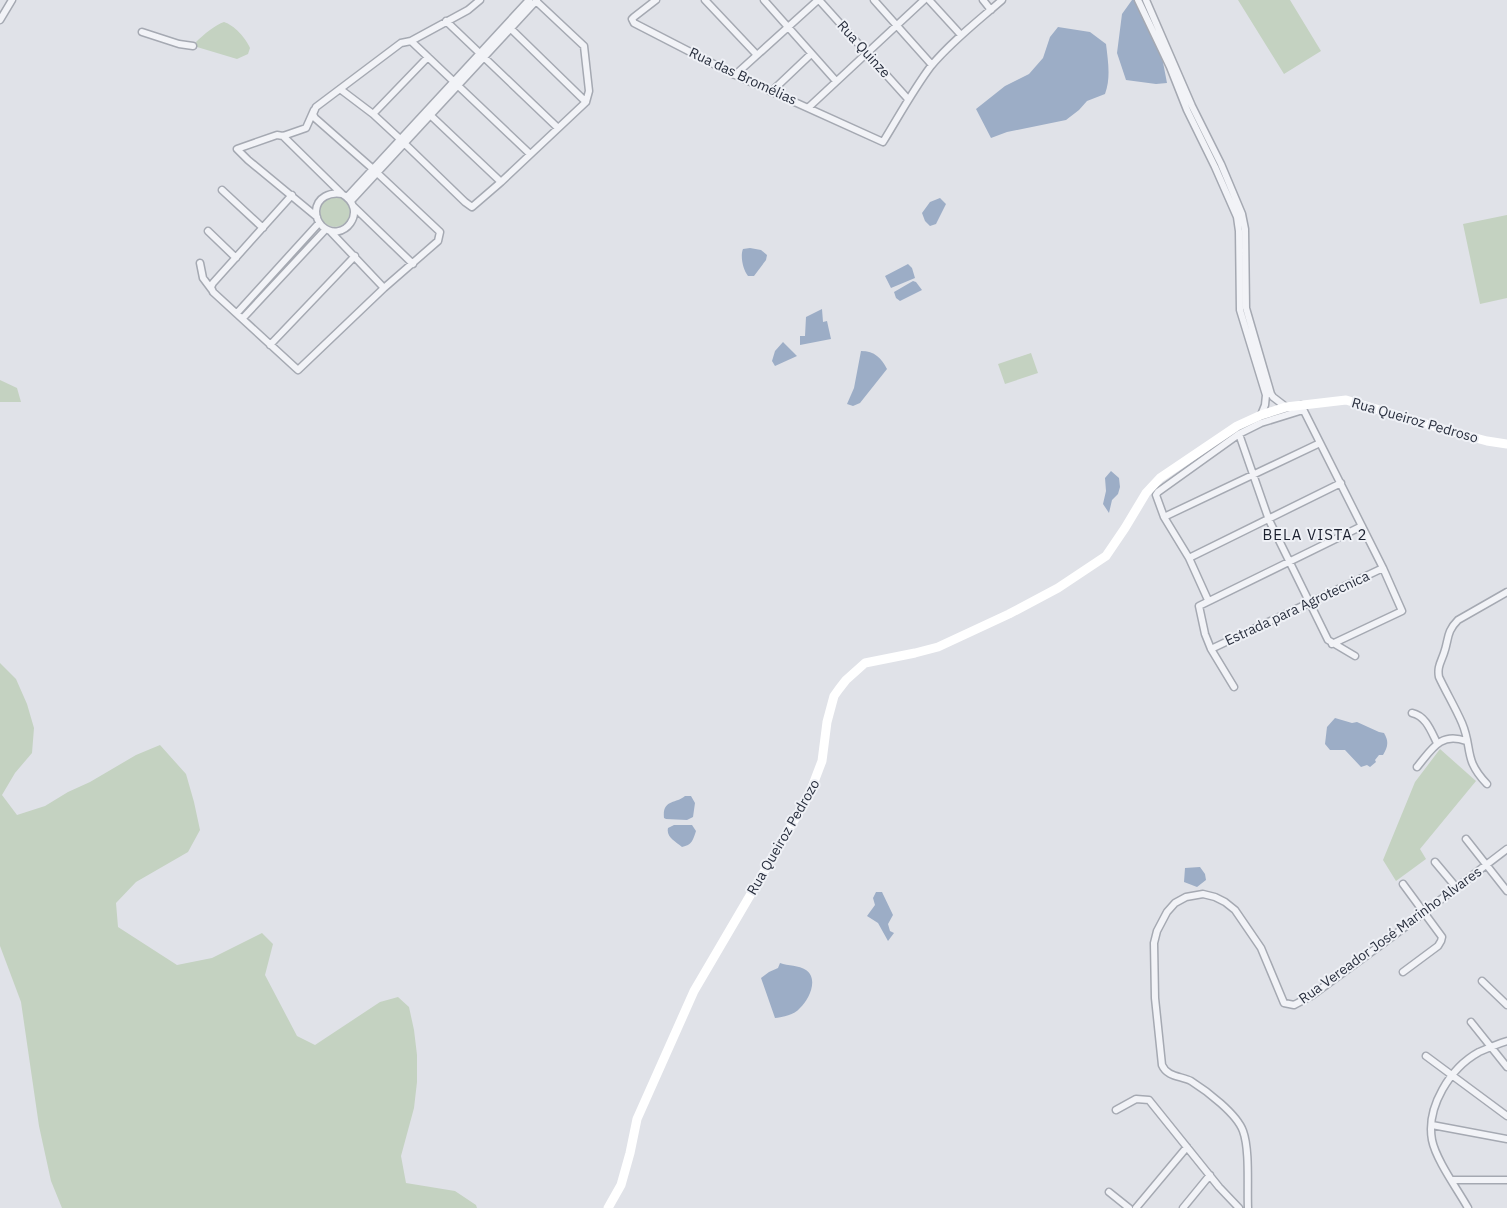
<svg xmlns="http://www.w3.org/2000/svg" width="1507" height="1208" viewBox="0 0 1507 1208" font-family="'IBM Plex Sans',sans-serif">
	<rect width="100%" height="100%" fill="#e0e2e8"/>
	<path fill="#c4d2c1" d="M1238,0H1290L1321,51L1284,74Z
		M224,22C234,25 246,38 250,48L248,54L237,59L197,47L196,42C202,36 216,24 224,22Z
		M320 212a15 15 0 1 1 30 0a15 15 0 1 1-30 0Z
		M1507,215V298L1480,304L1463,224Z
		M1031,353L1038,373L1005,384L998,364Z
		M0,380L17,388L21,402H0Z
		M0,663L16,679L27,704L34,728L32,753L15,773L2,795L17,815L45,806L68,792L90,782L136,755L160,745L186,774L194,802L200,830L188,852L136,882L116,903L118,927L177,965L212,958L262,933L273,944L265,975L297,1036L315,1045L380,1002L398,997L409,1007L414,1030L417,1055V1082L414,1108L401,1156L406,1183L455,1191L476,1205L477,1208H62L51,1181L39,1126L21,1002L0,946Z
		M1440,749L1476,781L1420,849L1426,859L1396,881L1383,860L1415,782Z"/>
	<path fill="#9cadc6" d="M1132,0H1138L1148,29L1162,57L1167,83L1156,84L1126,80L1117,53L1122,14Z
		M1058,27L1090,32L1106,44C1108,61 1111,78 1105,94L1087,101L1079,110L1066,120L1007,132L991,138L976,109L1005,86L1029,74L1043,58L1050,37Z
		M940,198L946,204L936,224L930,226L925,221L922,213L930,202Z
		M750,248L761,250L767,255L766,260L754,276H748C743,270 740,256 743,249Z
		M908,264L912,268L915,278L891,288L885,276Z
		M913,281L916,282L922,290L900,301L896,298L894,292Z
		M822,309L823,322L827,321L831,339L800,345V336H805L806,317Z
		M783,342L797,356L775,366L772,361L775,351Z
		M861,351C875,351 881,358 887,369L860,403L853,406L847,404L854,388Z
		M1111,471L1119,478L1120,487L1118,494L1112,500L1109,513L1103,504L1106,491L1105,478Z
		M1335,718L1352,723L1357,722L1379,732L1384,733C1389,741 1388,747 1383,755H1379L1375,760L1376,762L1370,767L1367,765L1361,767L1345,750H1330L1325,744L1327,727Z
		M685,796H691L695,803L693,817L687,820L666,819L664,818C662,799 676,804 685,796Z
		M674,825H692L696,831C693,840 692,845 682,847C675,841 666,837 668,828Z
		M1200,867L1205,874L1206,880L1197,887L1184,882L1185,868Z
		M876,892H882L893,915L888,924L890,931L894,933L888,941L878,923L867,916L875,905L873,898Z
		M780,963C788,966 799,965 806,970C819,979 809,1000 800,1008C794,1015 783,1017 775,1018L761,978L769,972L778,968Z"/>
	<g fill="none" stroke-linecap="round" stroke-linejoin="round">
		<g stroke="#a5a9b2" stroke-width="9">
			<path id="street" d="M656,0L634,17L632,19L634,23L735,75L883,142C899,116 913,90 931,66C952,41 978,21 1002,0
				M705,0L757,55
				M764,0L836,81
				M819,0L908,99
				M874,0L932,65
				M929,0L961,35
				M983,0L991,10
				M1138,0L1170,67L1187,110L1215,167L1237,217L1239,231L1240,310L1266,395L1265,405L1261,415
				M1146,0L1192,106L1221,164L1242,214L1245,229L1246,308L1271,394L1273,397L1286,407
				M0,20L12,0
				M446,21L558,128
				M509,27L586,102
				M142,32L179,44L193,46
				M411,41L530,154
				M735,75L818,0
				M340,89L373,114L400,139
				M771,92L811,54
				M809,107L924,0
				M314,110L306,128L283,136L277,135L237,149L248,160L317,217
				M427,112L501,182
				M373,114L428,57
				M283,136L342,194C370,210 343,245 322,226C318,222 316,217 316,211C317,197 330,192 342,194
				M404,143L465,202L472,207L501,182L586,102L589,91L584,46L536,1
				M222,190L263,228
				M292,195L213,283L211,287L213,292L298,370L384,288L438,241L440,232L373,169L315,118L313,114L316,107L401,43L411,41L468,10L480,0
				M347,197L529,0
				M351,201L537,0
				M353,206L413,264
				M208,231L236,258
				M330,231L384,288
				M200,263L203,278L212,290
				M237,313L319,223
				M243,318L326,229
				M270,345L355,256
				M1301,405L1383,568L1402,611L1332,644
				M1239,434L1269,520L1328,640L1355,656
				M1164,517L1320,443
				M1189,558L1341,483
				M1208,600L1189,558L1164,517L1156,495L1158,492L1239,434L1261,423L1303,410
				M1211,649L1383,568
				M1234,687L1211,649L1205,634L1199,606L1362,526
				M1412,713C1426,716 1431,731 1437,743
				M1417,767C1432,749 1440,732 1466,741
				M1487,784C1463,759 1473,749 1462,723C1455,707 1446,692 1439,677C1437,667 1441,662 1444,653C1449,639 1446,632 1458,620L1507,592
				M1466,839L1507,891
				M1435,862L1456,887
				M1403,884L1442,937L1441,941L1438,946L1403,972
				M1482,981L1507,1005
				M1471,1022L1507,1067
				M1426,1056L1507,1116
				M1116,1110L1136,1099L1149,1100L1219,1187L1239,1208
				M1432,1125L1507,1139
				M1452,1180H1507
				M1109,1192L1129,1208
				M1136,1208L1187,1147
				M1183,1208L1210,1175
				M1248,1208C1247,1187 1250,1150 1243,1131C1237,1114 1207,1091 1191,1081C1181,1076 1167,1077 1162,1065L1155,998L1154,943L1157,931L1167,912L1175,903L1186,897L1203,894L1215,897L1225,902L1235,910L1261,948L1284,1003L1294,1005L1311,996L1393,936L1507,849
				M1468,1208C1458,1190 1436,1160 1432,1140C1426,1107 1450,1068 1479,1052C1488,1048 1497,1044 1507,1041"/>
		</g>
		<use href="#street" stroke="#f2f3f7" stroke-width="6"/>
		<path stroke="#fff" stroke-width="9" d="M608,1208L621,1185L630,1153L637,1119L694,991L809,795L822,761L827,722L834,696L839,689L846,680L865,663L915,653L938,647L1009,614L1058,588L1106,556L1125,528L1146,493L1160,478L1237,426L1261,415L1286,407L1346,400L1453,432L1487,441L1507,444"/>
	</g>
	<g text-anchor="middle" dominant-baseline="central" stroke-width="4" stroke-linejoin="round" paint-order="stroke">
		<g font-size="14" fill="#292f3e" stroke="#eff1f6">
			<text transform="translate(864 49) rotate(48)">Rua Quinze</text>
			<text transform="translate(743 76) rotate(25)">Rua das Bromélias</text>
			<text transform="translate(1415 420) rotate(16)">Rua Queiroz Pedroso</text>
			<text transform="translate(1297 608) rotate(-25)">Estrada para Agrotecnica</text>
			<text transform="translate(783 837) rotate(-60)">Rua Queiroz Pedrozo</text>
			<text transform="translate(1390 935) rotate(-36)">Rua Vereador José Marinho Alvares</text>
		</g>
		<g font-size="15" letter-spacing="1" fill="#1b202f" stroke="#eff1f6">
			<text x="1315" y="534">BELA VISTA 2</text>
		</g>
	</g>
</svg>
